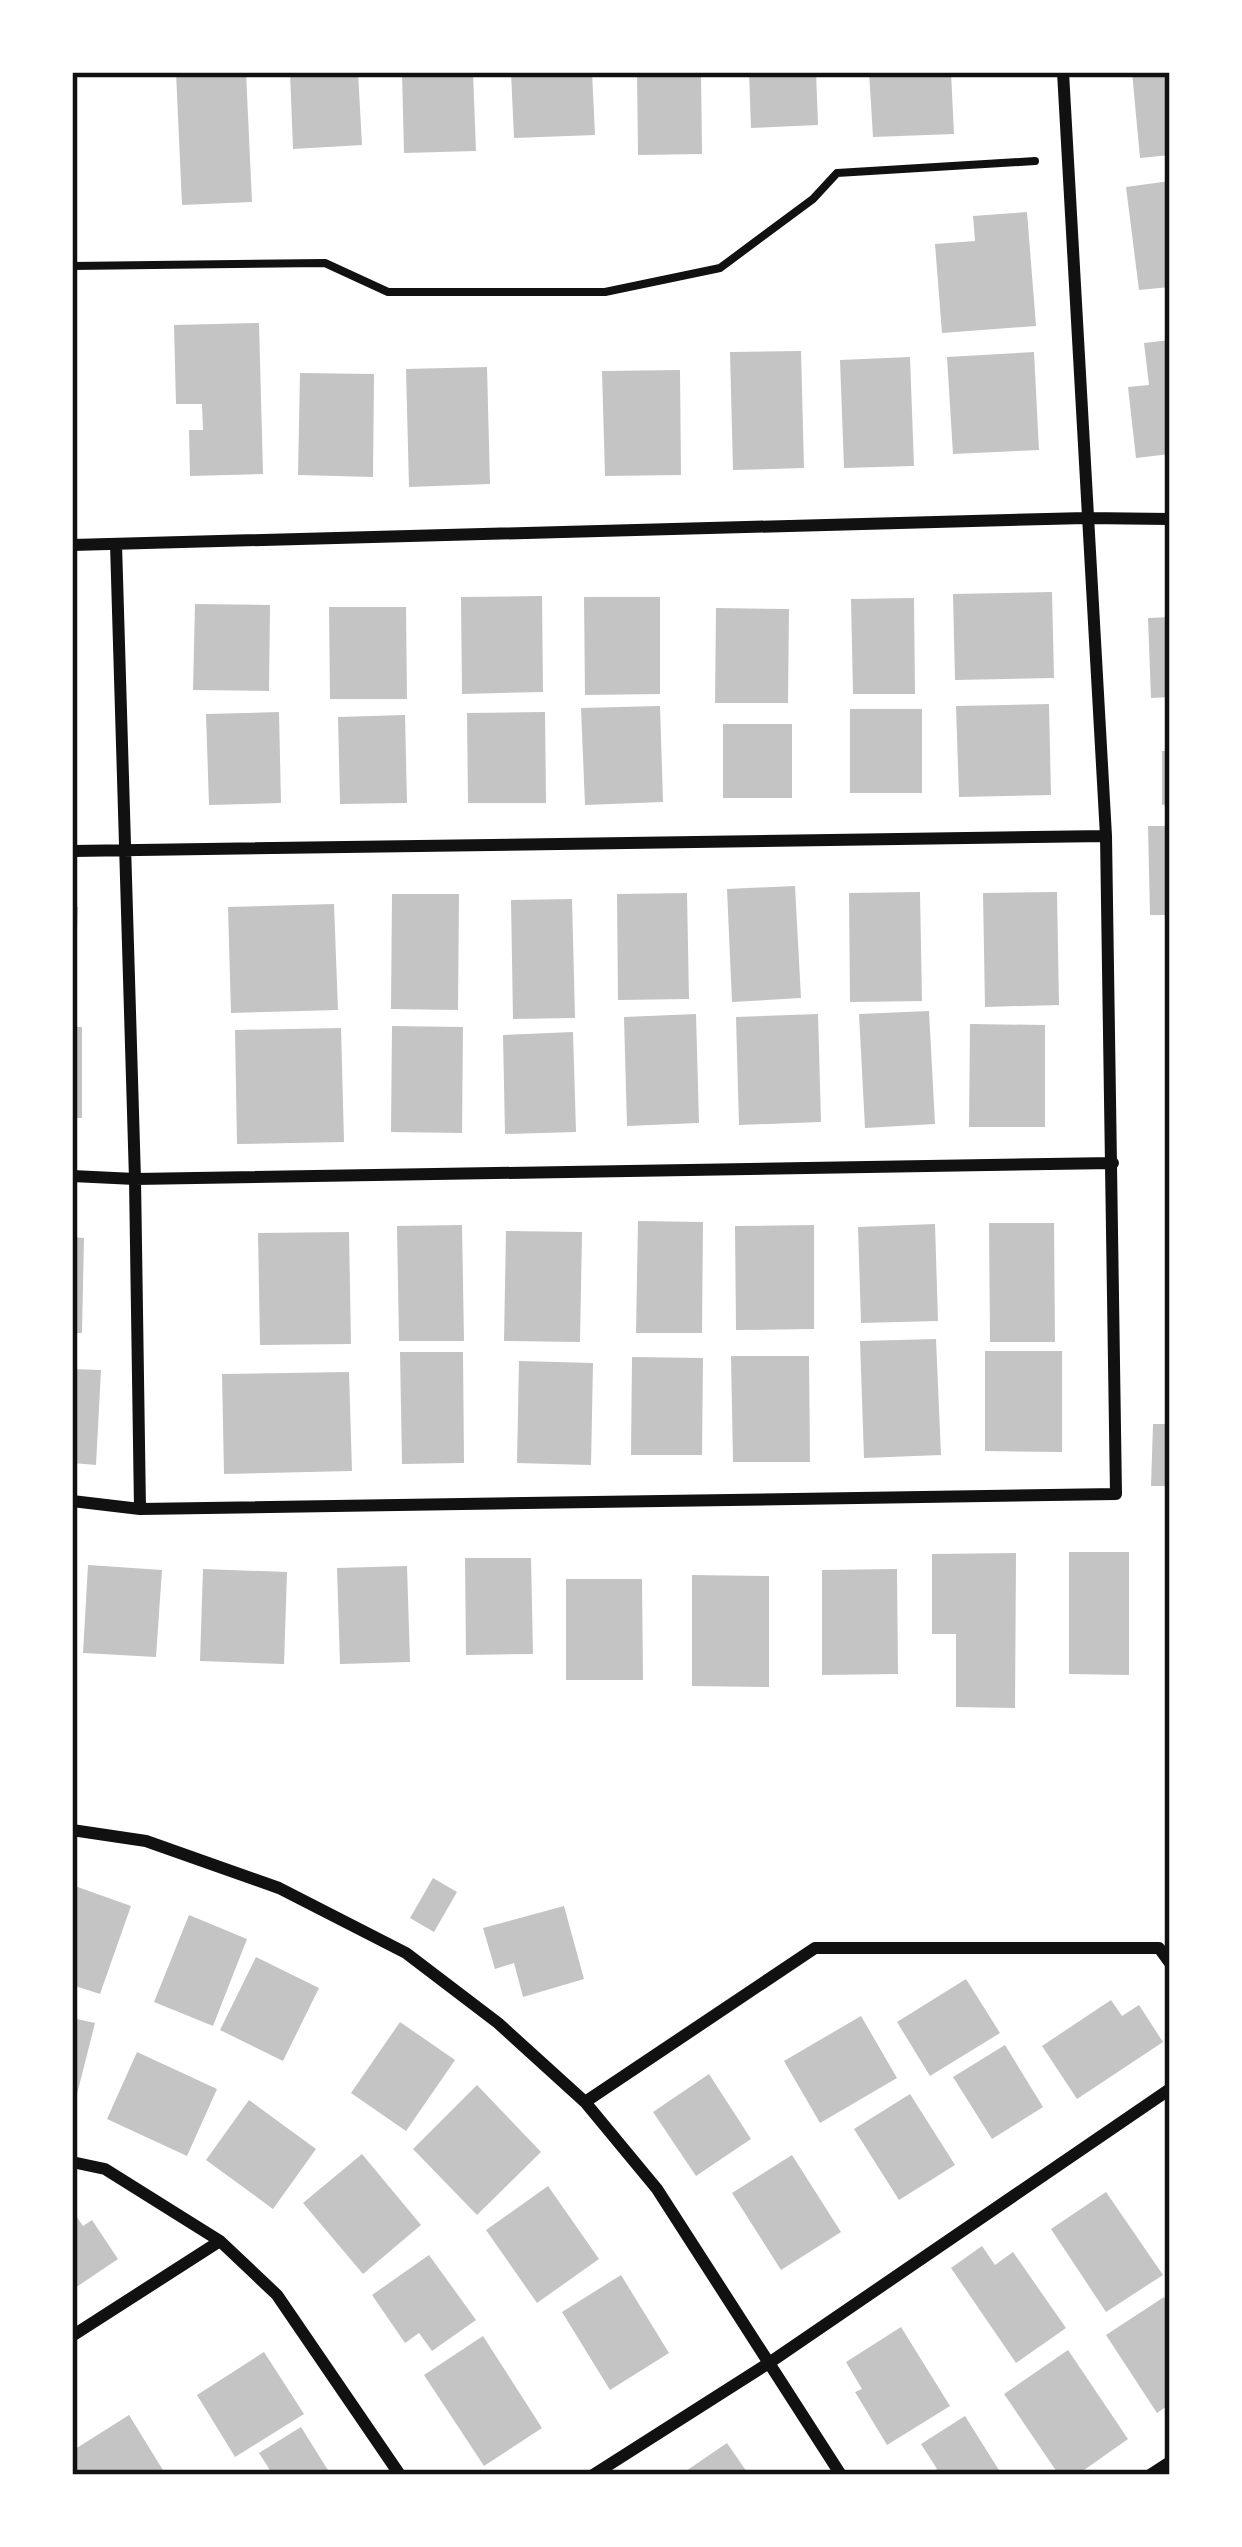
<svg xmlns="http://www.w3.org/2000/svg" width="1242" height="2547" viewBox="0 0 1242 2547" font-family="'Roboto Condensed',sans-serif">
	<rect width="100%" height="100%" fill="#fff"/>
	<path fill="#c4c4c4" d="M176,72H246L252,202L182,205Z
		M290,72H358L362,145L293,149Z
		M402,72H473L476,151L404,153Z
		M511,72H592L595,135L514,138Z
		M637,72H701L702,154L638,155Z
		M749,72H816L818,125L751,128Z
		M869,72H951L954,134L873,137Z
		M1132,72H1170V155L1140,158Z
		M1170,181V287L1139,290L1126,187Z
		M1027,212L1036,326L942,333L935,244L975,241L973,216Z
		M259,323L263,474L190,476L189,430H203L202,404H176L174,325Z
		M1170,340V454L1136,458L1128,387L1149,385L1144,343Z
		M801,351L804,468L733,470L730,352Z
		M1034,352L1039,450L953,454L947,357Z
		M910,357L914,466L844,468L840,360Z
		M487,367L490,484L409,487L406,369Z
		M680,370L681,475L605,476L602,371Z
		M300,373L374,374L373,477L298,475Z
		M1052,592L1054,678L955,680L953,594Z
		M542,596L543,692L462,694L461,597Z
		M584,597H660V694L585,695Z
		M914,598L915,694H853L851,599Z
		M195,604L270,605L269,691L193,690Z
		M329,607H406L407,699H330Z
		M716,608L789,609L788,703H715Z
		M1170,617V697L1151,698L1148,618Z
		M1049,704L1051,795L959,797L956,706Z
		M660,706L663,802L585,805L581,708Z
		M850,709H922V793H850Z
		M279,712L281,803L209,805L206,714Z
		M545,712L546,803H468L467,713Z
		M405,715L407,803L340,804L338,717Z
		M723,724H792V798H723Z
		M1162,751H1170V804L1162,805Z
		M1148,826H1170V915H1150Z
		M795,886L801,998L732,1002L727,889Z
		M920,892L922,1001L850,1002L849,893Z
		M1057,892L1059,1005L985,1007L983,893Z
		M687,893L689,999L618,1000L617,894Z
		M392,894H459L458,1010L391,1009Z
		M572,899L575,1018L513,1019L511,900Z
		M334,904L338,1010L231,1013L228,907Z
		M72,907H78L76,958H72Z
		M929,1011L935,1124L865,1128L859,1014Z
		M696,1014L699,1123L627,1126L624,1017Z
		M818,1014L821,1122L739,1125L736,1017Z
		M970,1024L1045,1025V1127H969Z
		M392,1026L463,1027L462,1133L391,1132Z
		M72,1027H82V1118H72Z
		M341,1028L344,1142L237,1144L235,1030Z
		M573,1032L576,1132L505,1134L503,1035Z
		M638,1221L703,1222L702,1333H636Z
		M989,1223H1054L1055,1342H990Z
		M935,1224L938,1321L861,1323L858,1227Z
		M462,1225L464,1341H399L397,1226Z
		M814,1225V1329L736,1330L735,1226Z
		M506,1231L582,1232L580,1342L504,1341Z
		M349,1232L351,1344L260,1345L258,1233Z
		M72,1237L84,1238L82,1333H72Z
		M936,1339L941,1455L864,1458L860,1341Z
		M985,1351H1062V1452L985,1451Z
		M400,1352H463L464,1463L402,1464Z
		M731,1356H809L810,1462H733Z
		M632,1357L703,1358L702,1455H631Z
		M519,1361L593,1363L591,1465L517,1463Z
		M72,1369L101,1370L96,1465L72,1463Z
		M349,1372L352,1471L224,1474L222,1374Z
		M1153,1424H1170V1486H1151Z
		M1069,1552H1129V1675L1069,1674Z
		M1016,1553L1015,1708L956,1707V1634H932V1554Z
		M465,1558H531L533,1654L466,1655Z
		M88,1565L162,1570L156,1657L83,1653Z
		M407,1566L410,1662L340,1664L337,1568Z
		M203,1569L287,1572L284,1664L200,1661Z
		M897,1569L898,1674L822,1675V1570Z
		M692,1575L769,1576V1687L692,1686Z
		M566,1579H642L643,1680H566Z
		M433,1878L457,1892L434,1932L410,1918Z
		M72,1885L131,1906L100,1994L72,1985Z
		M564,1906L584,1979L523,1997L514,1963L495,1969L483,1928Z
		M189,1915L247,1939L213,2026L154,2002Z
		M256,1957L319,1988L283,2061L220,2030Z
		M966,1979L1000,2033L930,2076L897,2022Z
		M1111,2000L1122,2016L1139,2005L1163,2042L1077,2099L1042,2046Z
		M861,2016L897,2078L820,2123L784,2061Z
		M72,2018L95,2023L76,2098L72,2097Z
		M400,2022L455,2060L406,2131L351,2093Z
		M1005,2045L1043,2107L992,2139L953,2077Z
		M137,2052L217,2089L187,2156L107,2119Z
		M709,2074L751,2139L696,2176L653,2112Z
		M477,2085L541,2152L477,2215L413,2149Z
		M910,2094L955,2165L899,2200L854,2129Z
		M249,2100L316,2149L273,2209L206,2160Z
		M362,2154L421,2225L363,2274L303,2203Z
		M792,2155L841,2232L781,2270L732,2193Z
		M548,2186L599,2259L537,2303L486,2230Z
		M1106,2192L1163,2275L1106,2312L1051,2229Z
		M72,2210L83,2226L92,2220L118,2259L72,2290Z
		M982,2246L995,2265L1013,2252L1066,2328L1016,2363L951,2268Z
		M429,2255L476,2320L432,2351L419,2333L405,2343L372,2295Z
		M621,2275L669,2353L610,2390L562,2312Z
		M1164,2297L1170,2306V2404L1157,2413L1106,2335Z
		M901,2327L950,2406L887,2445L855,2392L862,2389L846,2362Z
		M483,2336L542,2428L484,2466L424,2375Z
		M1068,2350L1128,2439L1077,2475H1059L1004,2394Z
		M264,2352L304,2414L235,2457L197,2395Z
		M129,2415L166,2475H75L72,2451Z
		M965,2416L1002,2475H927L937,2469L921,2444Z
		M301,2427L331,2475H273L259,2453Z
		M727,2443L749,2475H680Z"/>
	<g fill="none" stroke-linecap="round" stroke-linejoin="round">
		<path stroke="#111" stroke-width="8" d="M72,266L325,263L388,292H605L720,268L813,199L837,173L1035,161"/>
		<path stroke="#111" stroke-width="12" d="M116,544L135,1179L140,1509
			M72,545L1086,518L1170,519
			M72,851L1106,836
			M72,1176L135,1179L1113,1163
			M72,1501L140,1509L1116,1494L1106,836L1063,72
			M72,1830L146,1841L279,1888L406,1953L498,2023L585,2102L657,2189L841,2475
			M585,2102L815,1948H1159L1170,1963
			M72,2162L105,2169L220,2241L277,2295L400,2475
			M72,2336L220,2241
			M593,2475L769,2363L1170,2089
			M1150,2475L1170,2462"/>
	</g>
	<rect width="1242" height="2547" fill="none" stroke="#ffffff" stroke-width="150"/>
	<rect x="75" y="75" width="1092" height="2397" fill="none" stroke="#111" stroke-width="4.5"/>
</svg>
